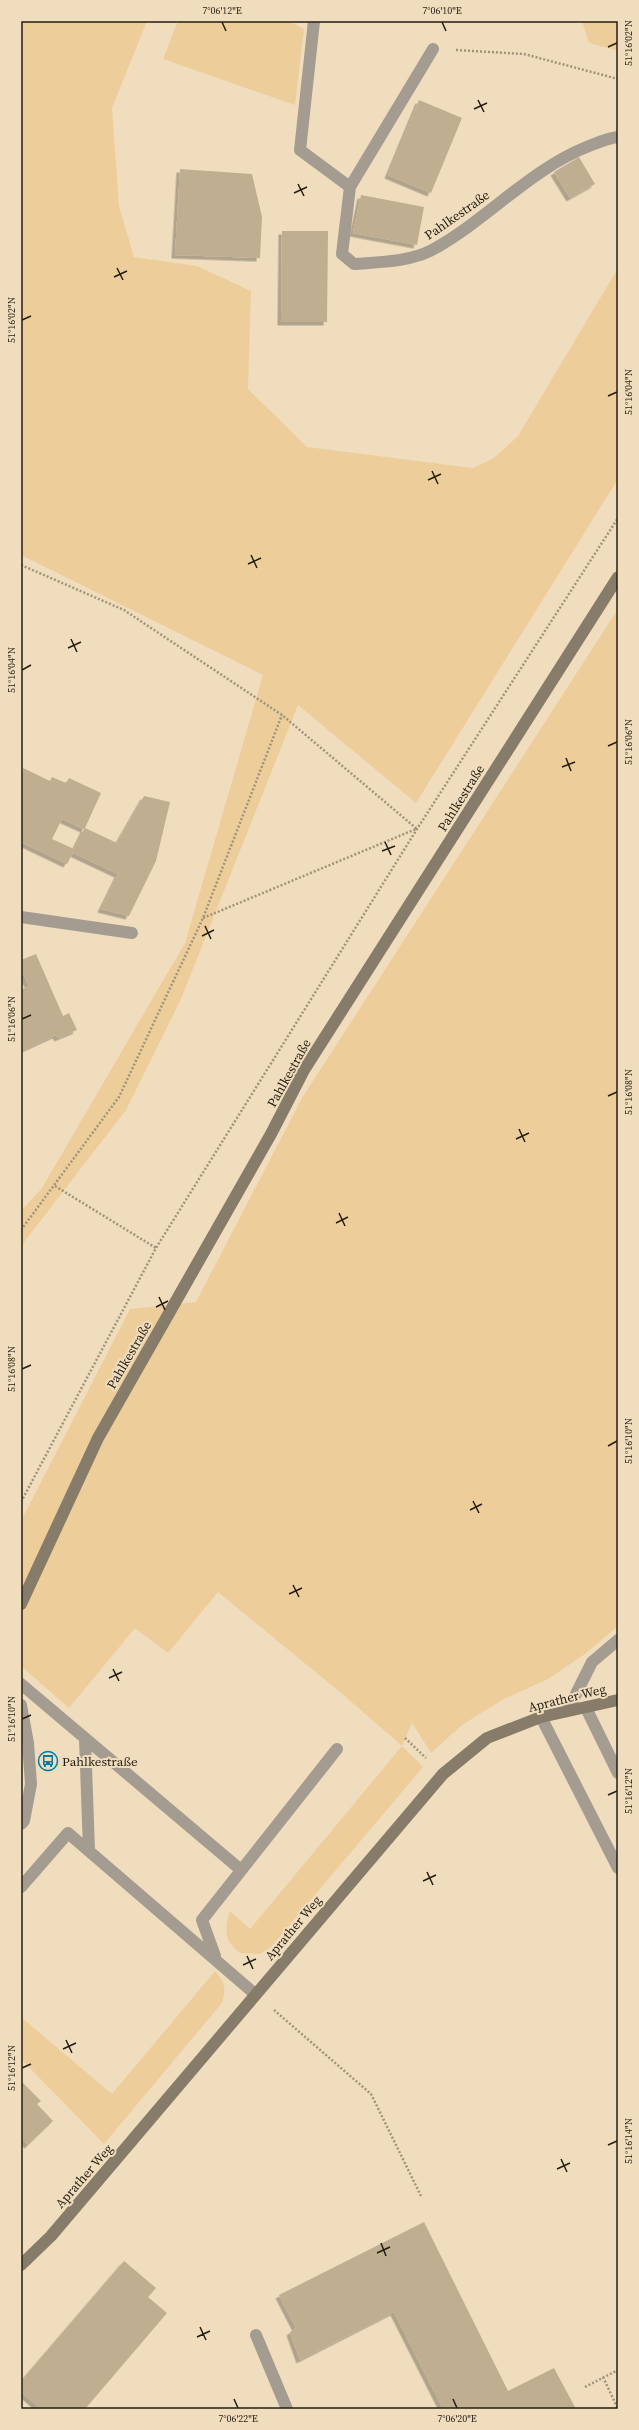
<svg xmlns="http://www.w3.org/2000/svg" width="639" height="2430" viewBox="0 0 639 2430" font-family="'Source Serif 4',serif">
	<defs>
		<filter id="shadow"><feDropShadow dx="-3.5" dy="3.5" stdDeviation="0" flood-color="#0004"/></filter>
	</defs>
	<rect width="100%" height="100%" fill="#f0ddbe"/>
	<path fill="#edce9b" d="M21,21H147L112,108L119,206L134,257L197,266L251,291L248,389L307,447L473,468L494,458L518,436L618,268V479L416,803L298,705L181,999L126,1110L21,1246V1211L42,1188L185,943L263,675L21,555Z
		M178,21H289L304,29L295,105L163,59Z
		M582,21H618V51L589,43Z
		M618,609V1626L585,1654L548,1679L502,1700L462,1725L431,1753L412,1723L402,1746L423,1767L271,1947L260,1954L240,1953C224,1941 224,1929 230,1911L250,1929L402,1746L347,1698L218,1592L168,1653L135,1628L69,1708L21,1666V1521L130,1309L196,1302L302,1098Z
		M215,1971C225,1982 227,1991 221,2004L104,2144L21,2059V2017L112,2094Z"/>
	<path fill="#c0ae90" fill-rule="evenodd" filter="url(#shadow)" d="M419,100L462,118L431,193L388,175Z
		M579,157L595,184L570,198L554,172Z
		M180,169L252,174L262,217L260,258L175,255Z
		M361,195L424,207L417,245L353,233Z
		M282,231H328L327,322H281Z
		M23,768L50,781L52,777L66,783L69,778L101,793L85,828L117,843L144,796L170,802L156,861L129,916L101,909L118,874L73,853L67,864L21,842ZM62,819L84,829L74,849L52,839Z
		M36,954L63,1016L69,1013L77,1030L58,1038L56,1035L21,1051V990L29,986L21,969V960Z
		M21,2081L41,2101L37,2104L53,2121L28,2145L21,2138Z
		M424,2222L508,2391L554,2368L576,2409H443L394,2312L300,2360L290,2332L296,2328L279,2295Z
		M124,2261L156,2288L148,2297L167,2313L85,2409H58L54,2405L51,2409H41L21,2392V2381Z"/>
	<g fill="none" stroke-linecap="round" stroke-linejoin="round">
		<path stroke="#a1937b" stroke-width="2.5" stroke-dasharray="2 2" stroke-linecap="butt" d="M456,50L524,54L618,79
			M21,565L124,610L282,715L417,829
			M203,918L416,829
			M55,1186L156,1248
			M21,1230L119,1097L203,918L282,715
			M21,1502L156,1248L417,829L618,518
			M405,1738L426,1758
			M274,2010L371,2094L421,2196
			M603,2377L618,2409
			M585,2387L618,2370"/>
		<path stroke="#a49c90" stroke-width="12" d="M314,21L300,150L350,187L433,49
			M350,187L342,254L354,264C379,262 409,262 432,250C487,220 530,169 589,146C599,142 608,138 618,137
			M21,917L132,933
			M21,1684L241,1870
			M21,1705L28,1743L31,1784L24,1821L21,1824
			M586,1708L618,1773
			M568,1710L592,1662L618,1640
			M541,1717L618,1868
			M85,1739L89,1850
			M21,1887L68,1833L255,1994
			M215,1956L202,1920L337,1749
			M256,2335L287,2409"/>
		<path stroke="#877c69" stroke-width="12" d="M21,1604L98,1438L271,1134L304,1070L618,577
			M21,2265L51,2236L443,1774L487,1738L541,1717L618,1700"/>
	</g>
	<path fill="none" stroke="#251e12" stroke-width="1.5" d="M222,22L226,31M442,22L446,31M608,47L617,43M478,100L484,112M474,109L487,103M298,184L304,196M294,193L307,187M117,268L123,280M114,277L127,271M22,320L31,316M608,396L617,392M432,471L438,484M428,480L441,474M251,555L257,568M248,564L261,558M71,639L77,652M68,648L81,642M22,670L31,665M608,746L617,742M566,758L571,771M562,767L575,762M385,842L391,855M382,851L395,846M205,926L211,939M202,936L214,930M22,1019L31,1015M608,1096L617,1092M519,1129L525,1142M516,1139L529,1133M339,1213L345,1226M336,1223L348,1217M159,1297L165,1310M156,1307L168,1301M22,1369L31,1365M608,1446L617,1441M473,1501L479,1513M470,1510L482,1504M293,1585L299,1597M289,1594L302,1588M113,1669L119,1681M109,1678L122,1672M22,1719L31,1715M608,1795L617,1791M427,1872L433,1885M423,1881L436,1875M247,1956L253,1969M243,1965L256,1959M66,2040L72,2053M63,2049L76,2043M22,2068L31,2064M608,2145L617,2141M561,2159L567,2172M557,2169L570,2163M381,2243L386,2256M377,2253L390,2247M200,2327L206,2340M197,2337L210,2331M234,2399L238,2408M453,2399L457,2408"/>
	<defs>
		<g id="bus-ring" transform="scale(1)"><circle r="9.5" fill="#f0ddbe" stroke="#017ba3" stroke-width="1.5"/><path d="M-5-6H5V4H4V6H2V4H-2V6H-4V4H-5ZM-3.5-4V0h7V-4ZM-3.5 1.2v1.5H-2V1.2ZM2 1.2v1.5H3.5V1.2Z" fill="#017ba3"/></g>
	</defs>
	<g fill-rule="evenodd">
		<use href="#bus-ring" x="48" y="1761"/>
	</g>
	<g text-anchor="middle" dominant-baseline="central" stroke-width="4" stroke-linejoin="round" paint-order="stroke">
		<g font-size="13" fill="#251e12" stroke="#f0ddbe">
			<text transform="translate(457 215) rotate(-35)">Pahlkestraße</text>
			<text transform="translate(461 798) rotate(-58)">Pahlkestraße</text>
			<text transform="translate(289 1073) rotate(-61)">Pahlkestraße</text>
			<text transform="translate(129 1355) rotate(-60)">Pahlkestraße</text>
			<text transform="translate(567 1698) rotate(-14)">Aprather Weg</text>
			<text transform="translate(293 1928) rotate(-50)">Aprather Weg</text>
			<text transform="translate(84 2176) rotate(-49)">Aprather Weg</text>
		</g>
		<g font-size="13" fill="#251e12" stroke="#f0ddbe" text-anchor="start">
			<text x="62" y="1761">Pahlkestraße</text>
		</g>
	</g>
	<rect width="639" height="2430" fill="none" stroke="#f0ddbe" stroke-width="44"/>
	<rect x="22" y="22" width="595" height="2386" fill="none" stroke="#251e12" stroke-width="1.5"/>
	<g font-size="10" text-anchor="middle" fill="#251e12">
		<text x="222" y="14">7°06'12"E</text>
		<text x="442" y="14">7°06'10"E</text>
		<text transform="translate(628 43) rotate(-90)" y="4">51°16'02"N</text>
		<text transform="translate(11 320) rotate(-90)" y="4">51°16'02"N</text>
		<text transform="translate(628 392) rotate(-90)" y="4">51°16'04"N</text>
		<text transform="translate(11 670) rotate(-90)" y="4">51°16'04"N</text>
		<text transform="translate(628 742) rotate(-90)" y="4">51°16'06"N</text>
		<text transform="translate(11 1019) rotate(-90)" y="4">51°16'06"N</text>
		<text transform="translate(628 1092) rotate(-90)" y="4">51°16'08"N</text>
		<text transform="translate(11 1369) rotate(-90)" y="4">51°16'08"N</text>
		<text transform="translate(628 1441) rotate(-90)" y="4">51°16'10"N</text>
		<text transform="translate(11 1719) rotate(-90)" y="4">51°16'10"N</text>
		<text transform="translate(628 1791) rotate(-90)" y="4">51°16'12"N</text>
		<text transform="translate(11 2068) rotate(-90)" y="4">51°16'12"N</text>
		<text transform="translate(628 2141) rotate(-90)" y="4">51°16'14"N</text>
		<text x="238" y="2422">7°06'22"E</text>
		<text x="457" y="2422">7°06'20"E</text>
	</g>
</svg>
